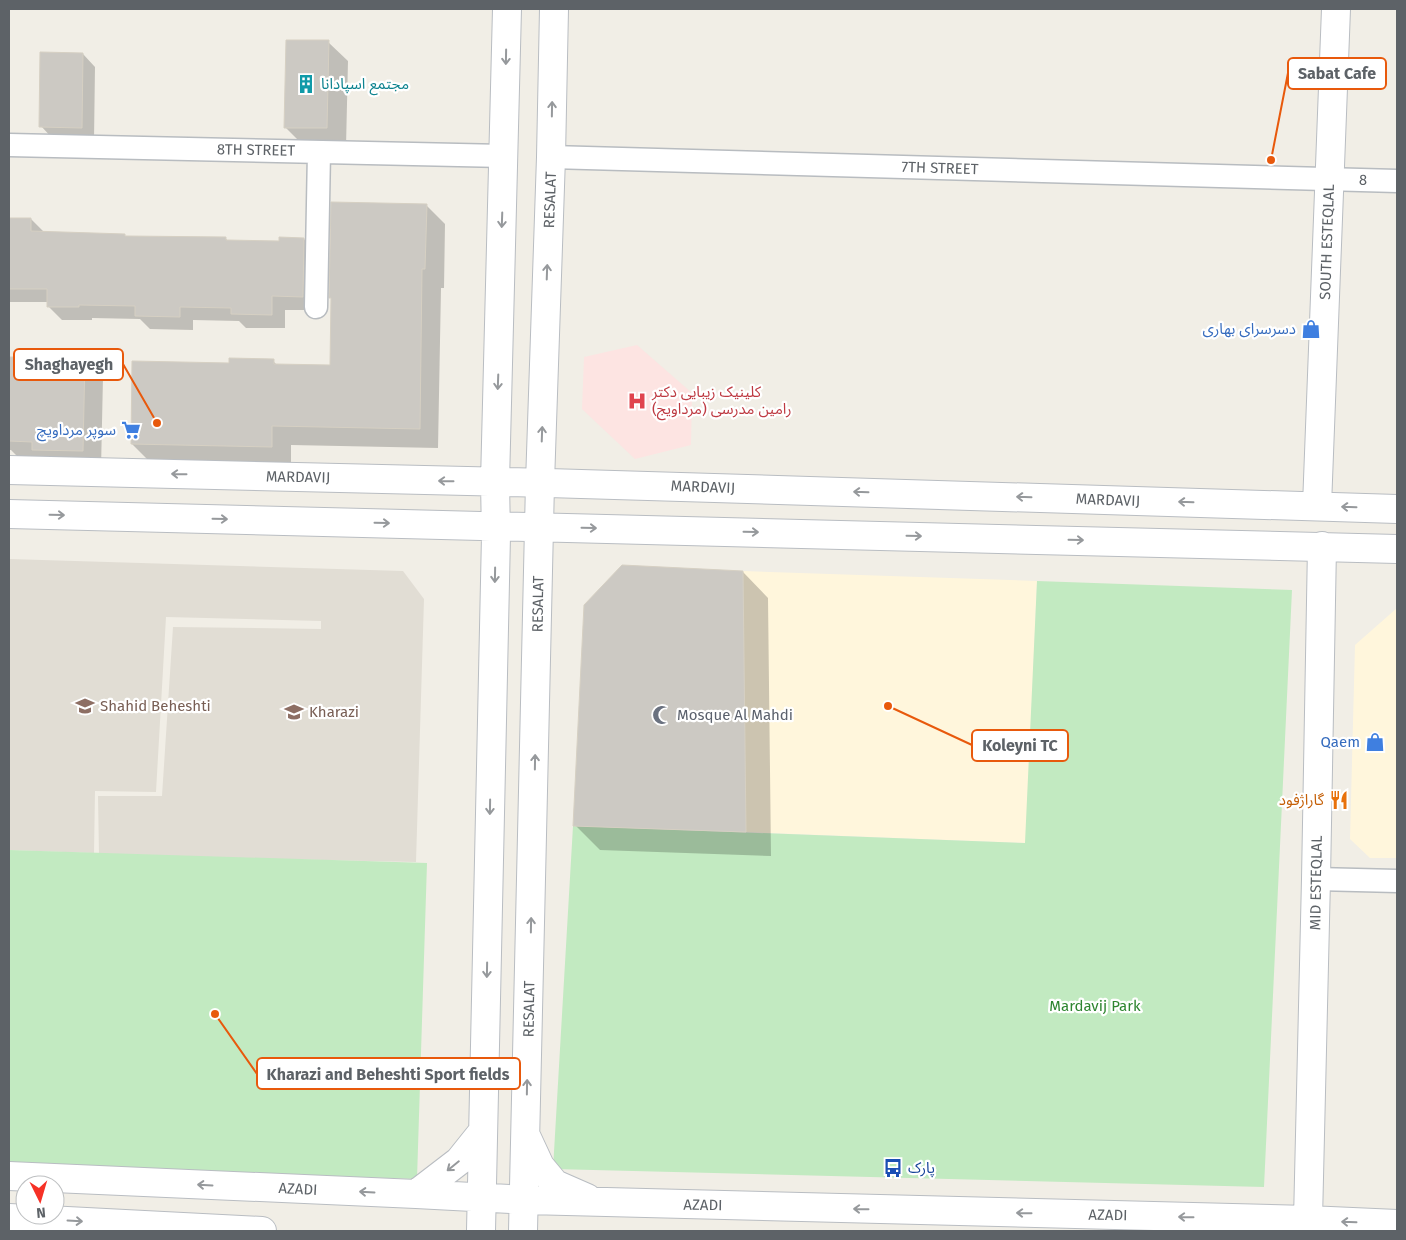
<svg xmlns="http://www.w3.org/2000/svg" width="1406" height="1240" viewBox="0 0 1406 1240" font-family="'Fira Sans','Noto Sans Arabic',sans-serif">
	<rect width="100%" height="100%" fill="#f1eee6"/>
	<path fill="#fff6dc" d="M743,571L1037,581L1026,843L746,832Z
		M1397,608V858H1370L1350,839L1355,645Z"/>
	<path fill="#e1ddd4" d="M9,559L403,571L424,599L416,862L99,855L98,796H162L173,627L321,629V621L166,617L156,792L95,791L94,853L9,850Z"/>
	<path fill="#fde4e2" d="M637,345L692,393L691,445L635,459L582,409L584,357Z"/>
	<path fill="#c2eac1" d="M1037,581L1292,590L1264,1187L553,1169L573,826L1025,843Z
		M9,850L427,863L417,1179L9,1165Z"/>
	<path fill="#0003" d="M328,42L348,61L346,147L304,146L285,127Z
		M83,54L95,67L94,140L53,139L41,126Z
		M426,205L445,224L444,288H441L438,448L291,445V465L151,463L132,444L230,364L273,361L278,366L332,367Z
		M9,219H31L44,232L125,236L127,238L226,239L229,242H280L304,239L317,253L316,310H285V328H246L239,321L193,320V330L150,329L140,319L92,318V320H62L48,306V302H9Z
		M9,358H85L103,377L101,469L20,459L11,450H9Z
		M743,572L768,598L771,856L600,850L575,825Z"/>
	<path fill="#ccc9c3" stroke="#d6d0c3" d="M286,40H329L327,128H284Z
		M40,52L83,53L82,128L39,127Z
		M331,202L427,204L425,269H422L420,429L272,426V447L131,444L132,361L229,363V358L274,359V364L330,365L331,298H329Z
		M9,218H31V231L125,234V236L226,237V240L279,241V237L304,238L303,297L272,296V315L231,314V308L180,307V317L135,316V306L79,305V307H47V289H9Z
		M9,357H85L83,451L32,450V442L9,441Z
		M622,565L743,571L746,832L573,826L584,605Z"/>
	<g fill="none" stroke-linecap="round" stroke-linejoin="round">
		<g stroke="#b8bcc0" stroke-width="25">
			<path id="street" d="M9,145L504,156
				M551,157L1397,181
				M316,307L319,152
				M1316,879L1397,881"/>
		</g>
		<g stroke="#b9bdc2" stroke-width="30">
			<path id="secondary" d="M9,470L548,483L1397,509
				M1317,506L1336,9
				M9,514L1397,549
				M527,1138L540,1166L555,1184L587,1198
				M9,1176L416,1194L527,1200L1308,1220L1397,1224
				M416,1194L459,1161L483,1131
				M9,1218L262,1231
				M1308,1220L1316,879L1322,546
				M481,1231L496,535L495,482L507,9
				M523,1231L540,483L551,157L554,9"/>
		</g>
		<use href="#street" stroke="#fff" stroke-width="22"/>
		<use href="#secondary" stroke="#fff" stroke-width="28"/>
	</g>
	<defs><path id="oneway-shaft" d="M-6 0H5M1.5-3L5.5 0L1.5 3" fill="none" stroke-width="1.6" stroke-linecap="round" stroke-linejoin="round" transform="scale(1.25)"/></defs>
	<g stroke="#96999c">
		<use href="#oneway-shaft" transform="translate(506 57) rotate(91)"/>
		<use href="#oneway-shaft" transform="translate(552 109) rotate(-89)"/>
		<use href="#oneway-shaft" transform="translate(502 220) rotate(92)"/>
		<use href="#oneway-shaft" transform="translate(547 272) rotate(-88)"/>
		<use href="#oneway-shaft" transform="translate(498 382) rotate(92)"/>
		<use href="#oneway-shaft" transform="translate(542 434) rotate(-88)"/>
		<use href="#oneway-shaft" transform="translate(179 474) rotate(-179)"/>
		<use href="#oneway-shaft" transform="translate(446 481) rotate(-179)"/>
		<use href="#oneway-shaft" transform="translate(861 492) rotate(-178)"/>
		<use href="#oneway-shaft" transform="translate(1024 497) rotate(-178)"/>
		<use href="#oneway-shaft" transform="translate(1186 502) rotate(-178)"/>
		<use href="#oneway-shaft" transform="translate(1349 507) rotate(-178)"/>
		<use href="#oneway-shaft" transform="translate(57 515) rotate(1)"/>
		<use href="#oneway-shaft" transform="translate(220 519) rotate(1)"/>
		<use href="#oneway-shaft" transform="translate(382 523) rotate(1)"/>
		<use href="#oneway-shaft" transform="translate(589 528) rotate(1)"/>
		<use href="#oneway-shaft" transform="translate(751 532) rotate(1)"/>
		<use href="#oneway-shaft" transform="translate(914 536) rotate(1)"/>
		<use href="#oneway-shaft" transform="translate(1076 540) rotate(1)"/>
		<use href="#oneway-shaft" transform="translate(495 575) rotate(91)"/>
		<use href="#oneway-shaft" transform="translate(535 762) rotate(-89)"/>
		<use href="#oneway-shaft" transform="translate(490 807) rotate(91)"/>
		<use href="#oneway-shaft" transform="translate(531 925) rotate(-89)"/>
		<use href="#oneway-shaft" transform="translate(487 970) rotate(91)"/>
		<use href="#oneway-shaft" transform="translate(527 1087) rotate(-89)"/>
		<use href="#oneway-shaft" transform="translate(453 1166) rotate(141)"/>
		<use href="#oneway-shaft" transform="translate(205 1185) rotate(-177)"/>
		<use href="#oneway-shaft" transform="translate(367 1192) rotate(-177)"/>
		<use href="#oneway-shaft" transform="translate(861 1209) rotate(-179)"/>
		<use href="#oneway-shaft" transform="translate(1024 1213) rotate(-179)"/>
		<use href="#oneway-shaft" transform="translate(1186 1217) rotate(-179)"/>
		<use href="#oneway-shaft" transform="translate(75 1221) rotate(3)"/>
		<use href="#oneway-shaft" transform="translate(1349 1222) rotate(-178)"/>
	</g>
	<defs>
		<g id="building-bare" transform="scale(1.5)"><path d="M-4-6H4V6H1V3H-1V6H-4ZM-2.5-4.3h1.7v1.8h-1.7ZM.8-4.3h1.7v1.8H.8ZM-2.5-1h1.7V.8h-1.7ZM.8-1h1.7V.8H.8Z" fill="#0f9aa8" stroke="#fff" stroke-width="2.5" paint-order="stroke"/></g>
		<g id="shop-bare" transform="scale(1.5)"><path d="M-5-2.5h2.3a2.7 3.5 0 0 1 5.4 0H5L5.5 6h-11ZM-1.5-2.5h3a1.5 2.3 0 0 0-3 0Z" fill="#3f7fe0" stroke="#fff" stroke-width="2.5" paint-order="stroke"/></g>
		<g id="hospital-bare" transform="scale(1.5)"><path d="M-5-5h3v3.5h4V-5h3V5h-3V1.5h-4V5h-3Z" fill="#e0444e" stroke="#fff" stroke-width="2.5" paint-order="stroke"/></g>
		<g id="supermarket-bare" transform="scale(1.5)"><path d="M-6-5.5h2.5l.6 2H6L4.5 2H-2.5L-4.4-4H-6ZM-1.5 3.2a1.3 1.3 0 1 0 .1 0ZM3 3.2a1.3 1.3 0 1 0 .1 0Z" fill="#3f7fe0" stroke="#fff" stroke-width="2.5" paint-order="stroke"/></g>
		<g id="school-bare" transform="scale(1.5)"><path d="M0-5L7-2L0 1L-7-2ZM-4 1L0 2.5L4 1V4Q0 6-4 4Z" fill="#8d6e63" stroke="#fff" stroke-width="2.5" paint-order="stroke"/></g>
		<g id="mosque-bare" transform="scale(1.5)"><path d="M3.5-4.9A6 6 0 1 0 3.5 4.9A5 5 0 1 1 3.5-4.9Z" fill="#6b7280" stroke="#fff" stroke-width="2.5" paint-order="stroke"/></g>
		<g id="restaurant-bare" transform="scale(1.5)"><path d="M-5-6h1v4h1v-4h1v4h1v-4h1v5L-1.5 .5V6h-2V.5L-5-1ZM5-6V6H3V1.5H1.5Q1.5-4 5-6Z" fill="#e8710a" stroke="#fff" stroke-width="2.5" paint-order="stroke"/></g>
		<g id="bus-bare" transform="scale(1.5)"><path d="M-5-6H5V4H4V6H2V4H-2V6H-4V4H-5ZM-3.5-4V0h7V-4ZM-3.5 1.2v1.5H-2V1.2ZM2 1.2v1.5H3.5V1.2Z" fill="#1a4fb4" stroke="#fff" stroke-width="2.5" paint-order="stroke"/></g>
	</defs>
	<g fill-rule="evenodd">
		<use href="#building-bare" x="306" y="84"/>
		<use href="#shop-bare" x="1311" y="329"/>
		<use href="#hospital-bare" x="637" y="401"/>
		<use href="#supermarket-bare" x="131" y="430"/>
		<use href="#school-bare" x="85" y="706"/>
		<use href="#school-bare" x="294" y="712"/>
		<use href="#mosque-bare" x="662" y="715"/>
		<use href="#shop-bare" x="1375" y="742"/>
		<use href="#restaurant-bare" x="1339" y="800"/>
		<use href="#bus-bare" x="893" y="1168"/>
	</g>
	<g text-anchor="middle" dominant-baseline="central" stroke-width="4.5" stroke-linejoin="round" paint-order="stroke">
		<g font-size="15" fill="#0d838f" stroke="#fff" text-anchor="start">
			<text x="321" y="84">مجتمع اسپادانا</text>
		</g>
		<g font-size="15" fill="#5d6267" stroke="#fff">
			<text transform="translate(256 150) rotate(1)">8TH STREET</text>
			<text transform="translate(940 168) rotate(2)">7TH STREET</text>
			<text transform="translate(1363 180) rotate(2)">8</text>
			<text transform="translate(550 200) rotate(-88)">RESALAT</text>
			<text transform="translate(1327 242) rotate(-88)">SOUTH ESTEQLAL</text>
			<text transform="translate(298 477) rotate(1)">MARDAVIJ</text>
			<text transform="translate(703 487) rotate(2)">MARDAVIJ</text>
			<text transform="translate(1108 500) rotate(2)">MARDAVIJ</text>
			<text transform="translate(538 604) rotate(-89)">RESALAT</text>
			<text transform="translate(1316 883) rotate(-89)">MID ESTEQLAL</text>
			<text transform="translate(529 1009) rotate(-89)">RESALAT</text>
			<text transform="translate(298 1189) rotate(3)">AZADI</text>
			<text transform="translate(703 1205) rotate(1)">AZADI</text>
			<text transform="translate(1108 1215) rotate(1)">AZADI</text>
		</g>
		<g font-size="15" fill="#366cbe" stroke="#fff" text-anchor="end">
			<text x="1296" y="329">دسرسرای بهاری</text>
			<text x="116" y="430">سوپر مرداویچ</text>
			<text x="1360" y="742">Qaem</text>
		</g>
		<g font-size="15" fill="#be3a42" stroke="#fff" text-anchor="start">
			<text x="652" y="392">کلینیک زیبایی دکتر<tspan x="652" dy="17">رامین مدرسی (مرداویج)</tspan></text>
		</g>
		<g font-size="15" fill="#785e54" stroke="#fff" text-anchor="start">
			<text x="100" y="706">Shahid Beheshti</text>
			<text x="309" y="712">Kharazi</text>
		</g>
		<g font-size="15" fill="#5b616d" stroke="#fff" text-anchor="start">
			<text x="677" y="715">Mosque Al Mahdi</text>
		</g>
		<g font-size="15" fill="#c56008" stroke="#fff" text-anchor="end">
			<text x="1324" y="800">گاراژفود</text>
		</g>
		<g font-size="15" fill="#2e8530" stroke="#fff">
			<text x="1095" y="1006">Mardavij Park</text>
		</g>
		<g font-size="15" fill="#164399" stroke="#fff" text-anchor="start">
			<text x="908" y="1168">پارک</text>
		</g>
	</g>
	<path fill="none" stroke="#e8590c" stroke-width="2" d="M1271 160L1288 73M157 423L123 364M888 706L972 745M215 1014L257 1074"/>
	<g fill="#e8590c" stroke="#fff" stroke-width="2">
		<circle cx="1271" cy="160" r="5"/>
		<circle cx="157" cy="423" r="5"/>
		<circle cx="888" cy="706" r="5"/>
		<circle cx="215" cy="1014" r="5"/>
	</g>
	<g fill="#fff" stroke="#e8590c" stroke-width="2">
		<rect x="1288" y="58" width="98" height="31" rx="5"/>
		<rect x="14" y="349" width="109" height="31" rx="5"/>
		<rect x="972" y="730" width="96" height="31" rx="5"/>
		<rect x="257" y="1058" width="263" height="31" rx="5"/>
	</g>
	<g font-size="16" text-anchor="middle" font-weight="bold" fill="#5d6267">
		<text x="1337" y="79">Sabat Cafe</text>
		<text x="69" y="370">Shaghayegh</text>
		<text x="1020" y="751">Koleyni TC</text>
		<text x="388" y="1080">Kharazi and Beheshti Sport fields</text>
	</g>
	<rect width="1406" height="1240" fill="none" stroke="#5d6267" stroke-width="20"/>
	<g transform="translate(40 1200) rotate(175)"><circle r="24" fill="#ffffff" stroke="#bec0c2"/>
	<path d="M0-4L9 19L0 12L-9 19Z" fill="#f63126"/>
	<text y="-8" font-size="14" font-weight="bold" text-anchor="middle" fill="#5d6267">N</text>
	</g>
</svg>
